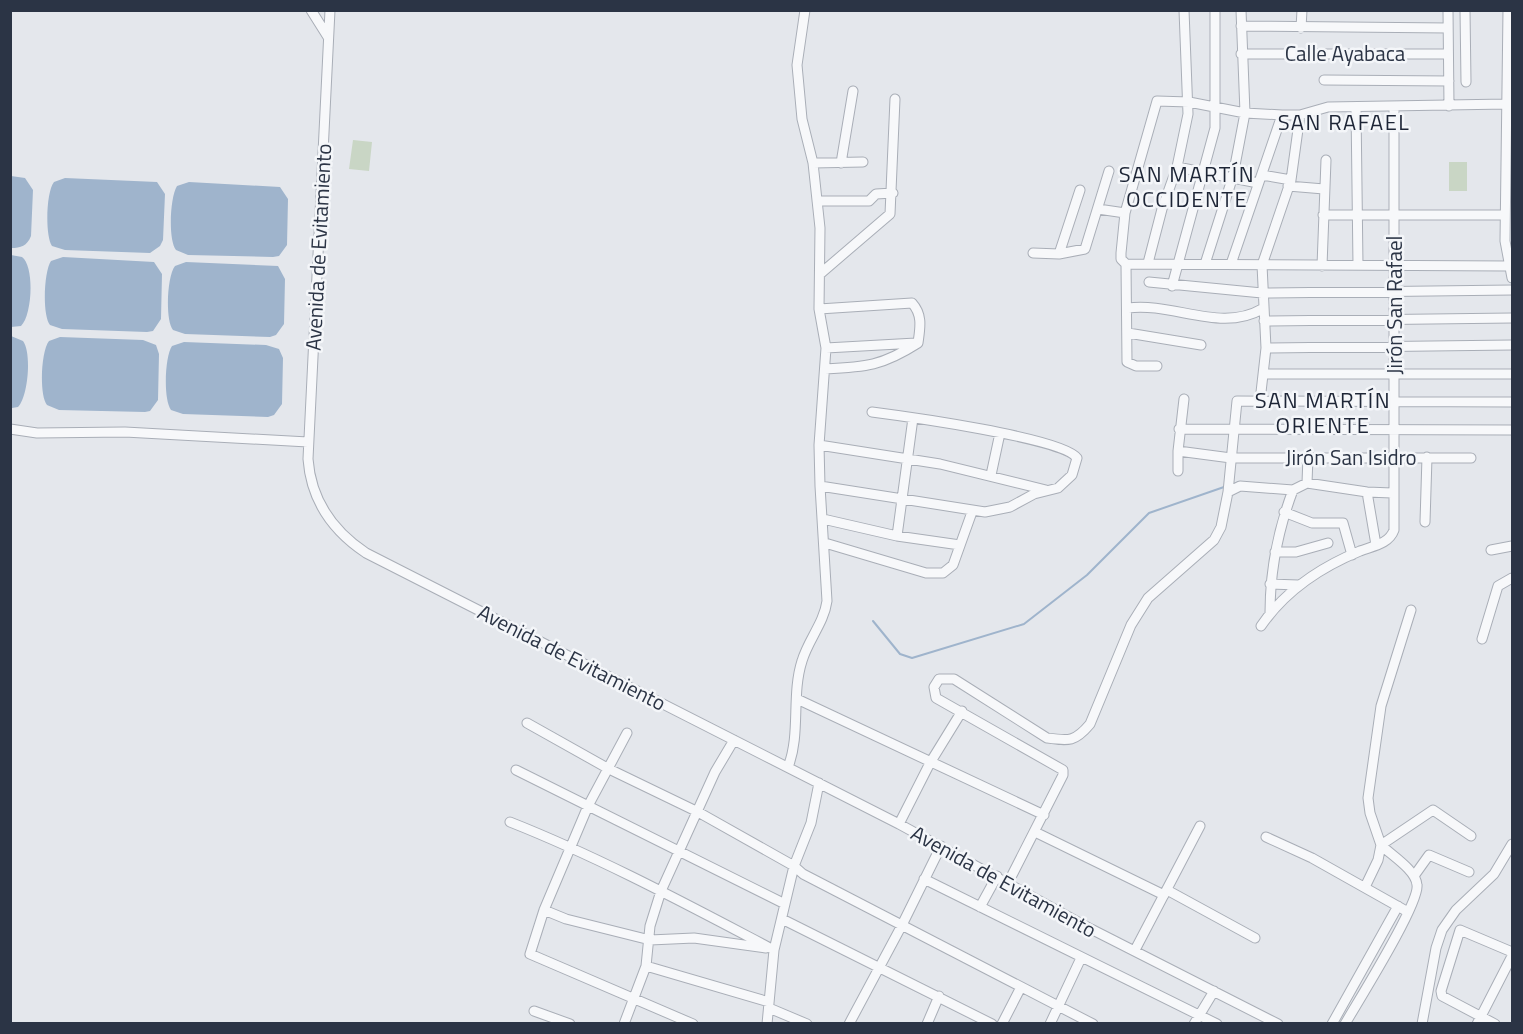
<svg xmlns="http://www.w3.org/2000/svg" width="1523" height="1034" viewBox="0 0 1523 1034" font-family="'Titillium Web',sans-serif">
	<rect width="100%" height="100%" fill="#e4e7ec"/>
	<path fill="#c9d6c5" d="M353,140L372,142L369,171L349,169Z
		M1449,162H1467V191H1449Z"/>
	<path fill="#9fb4cc" d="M11,176L25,178L33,190L31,236C27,246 21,248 11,248Z
		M65,178L157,182L165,194L163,240L160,246L150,253L65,250L52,246C45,236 46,192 54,182Z
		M189,182L280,187L288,199L287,245L279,256L273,257L188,255L176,250C168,240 170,197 177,186Z
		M11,255L22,257C35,267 32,316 21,326L11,327Z
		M63,257L154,262L162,274L161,319L153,331L147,332L62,329L50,325C42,315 44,271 51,261Z
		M186,262L278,266L285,279L284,324L276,335L270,337L185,334L173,330C165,320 167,276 175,266Z
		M11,336L23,341C32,353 28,397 18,407L12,408Z
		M60,337L143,340L156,345L159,354L158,400L150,411L145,412L59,410L47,405C39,395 41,351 49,341Z
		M184,342L266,345L279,349L283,358L282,404L274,415L268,417L183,414L171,410C163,399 165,356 172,346Z"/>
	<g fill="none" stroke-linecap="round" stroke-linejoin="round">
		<path stroke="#9fb4cc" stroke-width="2" d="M873,621L900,654L912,658L1024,624L1087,575L1149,513L1224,487"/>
		<g stroke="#a9aeb7" stroke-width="11">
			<path id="minor" d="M311,10L328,37
				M330,10L308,459C311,500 333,531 366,553L899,824L1091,929L1278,1024
				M1448,10L1449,106
				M1465,10L1466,82
				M1508,10L1505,241L1512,278
				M1241,26L1448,28
				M1301,28L1302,10
				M1241,54H1448
				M1324,80L1449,81
				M1356,108L1358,265
				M813,163L863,162
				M841,163L853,91
				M1177,167L1258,183
				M1262,175L1291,180
				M1288,186L1324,189
				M817,201H869L876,194L893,193
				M1098,209L1125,213
				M1323,215H1505
				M1033,253L1059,254L1085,249L1109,171
				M1059,254L1080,190
				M1148,263L1162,209L1177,167L1188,114L1184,10
				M1126,264L1121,259V253L1125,213L1157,101L1189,102L1245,113L1282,115H1300L1328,107L1507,104
				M1126,264L1509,266
				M1126,264L1127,362L1136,366H1157
				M1205,264L1233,176L1245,113L1241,10
				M1231,264L1282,115
				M1322,266L1326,160
				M820,274L890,214L895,99
				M1149,282L1262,293L1512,290
				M1172,286L1215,128V10
				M1128,308C1173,302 1221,333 1262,309
				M819,309L912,303C923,315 920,328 918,343C882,366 866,367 825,369
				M1264,321L1512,318
				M1128,333L1201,345
				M826,348L916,343
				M1266,348L1512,345
				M1264,374H1512
				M1260,401L1266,348L1262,265L1291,180L1300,115
				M10,429L37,433L125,432L308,442
				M1179,429L1512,430
				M819,445L940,464L1046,490
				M1178,451L1231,458H1471
				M1178,471V451L1184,399
				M991,475L1000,433
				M1307,483L1308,456
				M820,486L985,512L1010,507L1034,494L1058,488L1072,475L1077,458C1064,438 903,416 872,412
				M1228,492L1237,401L1512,402
				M1367,492L1376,545
				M1284,512L1312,523H1343L1352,555
				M823,519L897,536L960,545
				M1425,522L1427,457
				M897,536L913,418
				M825,543L926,573H943L953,565L972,512
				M1491,550L1512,546
				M1275,552H1296L1328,543
				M1270,584L1298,585
				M1270,613C1270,570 1278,530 1293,490
				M1261,626C1285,591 1321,567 1360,551C1373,546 1389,544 1394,530V107
				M1482,639L1498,586L1512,578
				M797,699L1044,815
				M527,723L609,769L698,812L794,866L803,874L1093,1024
				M627,733L588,806L544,910L530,954L693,1024
				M788,767C801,734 791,695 802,661C808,640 824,623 827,601L820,486L819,445L826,348L819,309L820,228L813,163L802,119L797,65L805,10
				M516,770L785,904
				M510,822C601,858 688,905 774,950
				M899,824L930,763L962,711
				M1035,832L1164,895
				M1266,837L1312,858L1408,912
				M1414,876L1429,855L1469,872
				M924,879L1217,1024
				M1008,883L1063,775V770L936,698L934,687L939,679H954L1047,738C1069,741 1075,742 1090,724L1131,625L1148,598L1214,540L1221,527L1228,492L1240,486L1293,490L1307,483L1367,492L1392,493
				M1365,887L1378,860L1381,845L1370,813L1368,798L1381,706L1411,610
				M1167,890L1255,938
				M980,907L997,876
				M544,910L566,919L650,940L694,938L766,948
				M782,919L992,1024
				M1135,950L1200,826
				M646,966L769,1002
				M769,1008L807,1024
				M534,1011L570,1024
				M624,1024L646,966L650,926L661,891L715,772L734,740
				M767,1024L774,950L794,866L811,823L819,783
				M849,1024L902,925L941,846
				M927,1024L939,996
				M1002,1024L1021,987
				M1050,1024L1081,958
				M1194,1024L1214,991
				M1332,1024L1398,906
				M1345,1024C1357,1003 1420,903 1417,885C1416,870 1391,855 1381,845L1433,810L1471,836
				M1422,1024L1436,948L1442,930L1456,910L1494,874L1512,844
				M1477,1024L1512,956
				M1495,1024L1442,996L1441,991L1460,930L1512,952"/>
		</g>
		<use href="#minor" stroke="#f7f8fa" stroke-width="9"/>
	</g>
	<g text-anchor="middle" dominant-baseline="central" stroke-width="5" stroke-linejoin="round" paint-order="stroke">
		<g font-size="21" fill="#2b3445" stroke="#f4f6f9">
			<text x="1345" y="53">Calle Ayabaca</text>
			<text transform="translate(318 247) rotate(-87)">Avenida de Evitamiento</text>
			<text transform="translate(1394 305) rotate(-90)">Jirón San Rafael</text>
			<text x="1351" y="457">Jirón San Isidro</text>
			<text transform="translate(572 657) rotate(27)">Avenida de Evitamiento</text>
			<text transform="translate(1004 881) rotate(29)">Avenida de Evitamiento</text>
		</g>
		<g font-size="22" letter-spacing="1.5" fill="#1d2536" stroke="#f4f6f9">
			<text x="1344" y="122">SAN RAFAEL</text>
			<text x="1187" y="174">SAN MARTÍN<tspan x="1187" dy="25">OCCIDENTE</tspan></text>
			<text x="1323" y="400">SAN MARTÍN<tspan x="1323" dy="25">ORIENTE</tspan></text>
		</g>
	</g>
	<rect width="1523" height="1034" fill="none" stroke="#2b3445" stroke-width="24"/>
</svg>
